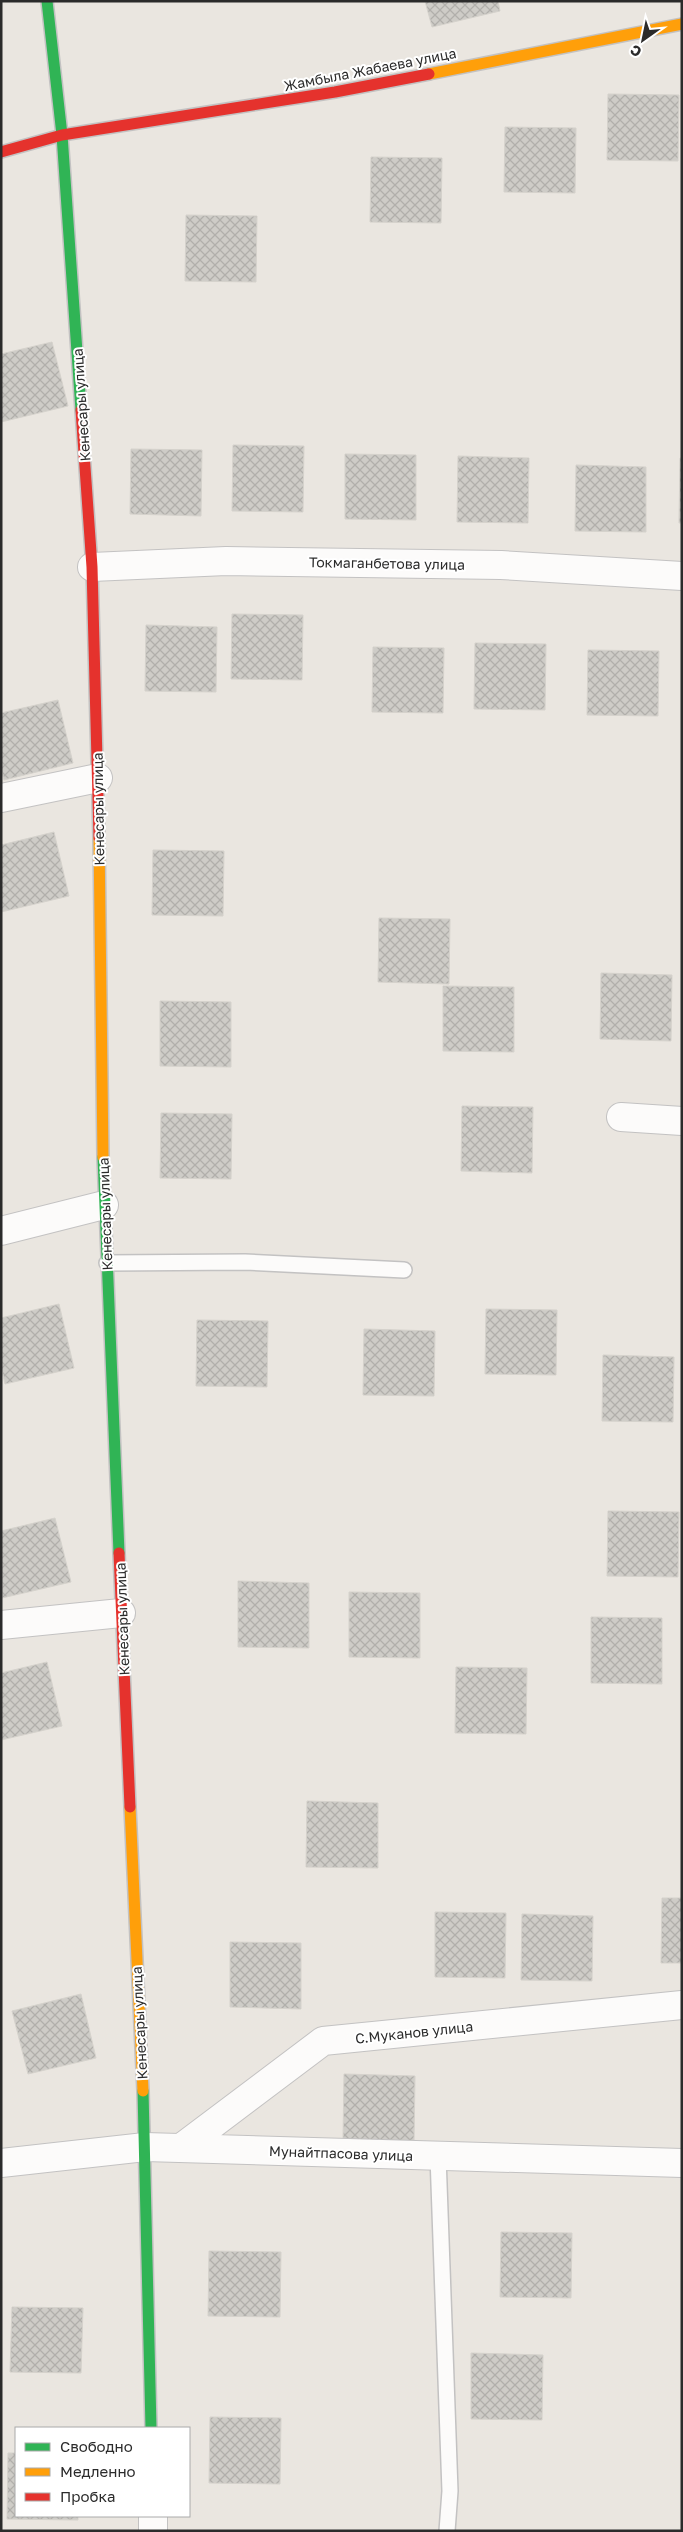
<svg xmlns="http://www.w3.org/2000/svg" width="683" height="2532" viewBox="0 0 683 2532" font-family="'Golos Text',sans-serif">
	<defs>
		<pattern id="building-cross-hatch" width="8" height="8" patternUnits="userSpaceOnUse" patternTransform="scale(1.25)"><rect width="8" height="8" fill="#ceccc7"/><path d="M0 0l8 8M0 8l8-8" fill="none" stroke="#b1afab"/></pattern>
	</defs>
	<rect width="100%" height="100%" fill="#eae6e0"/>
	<path fill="url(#building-cross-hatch)" stroke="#d5d2cc" d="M425,1H498L500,11L432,27Z
		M608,94L679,95L678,161L607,160Z
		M505,127L576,128L575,193L504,192Z
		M371,157L442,158L441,223L370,222Z
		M186,215L257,216L256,282L185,281Z
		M52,342L68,406L1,422V354Z
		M233,445L304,446L303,512L232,511Z
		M131,449L202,450L201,516L130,514Z
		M345,454L416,455V520L345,519Z
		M458,456L529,458L528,523L457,522Z
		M680,458H682V523H679Z
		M576,465L646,467V532L575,531Z
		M232,614L303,615L302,680L231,679Z
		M146,625L217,627L216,692L145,691Z
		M475,643L546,644L545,710L474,709Z
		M373,647L444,648L443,713L372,712Z
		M588,650L659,651L658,716L587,715Z
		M58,700L73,763L4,780L1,768V713Z
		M54,832L69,896L1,912V845Z
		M153,850L224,851L223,916L152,915Z
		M379,918L450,919L449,984L378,982Z
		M601,973L672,975L671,1041L600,1039Z
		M443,986L514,987V1052L443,1051Z
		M160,1001L231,1002V1067L160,1066Z
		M462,1106L533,1107L532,1173L461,1171Z
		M161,1113L232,1114L231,1179L160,1178Z
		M59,1304L74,1368L5,1384L1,1366V1318Z
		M486,1309L557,1310L556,1375L485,1374Z
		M197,1320L268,1321L267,1387L196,1386Z
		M364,1329L435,1331L434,1396L363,1395Z
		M603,1355L674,1357L673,1422L602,1421Z
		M608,1511L679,1512L678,1577L607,1576Z
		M55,1518L71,1582L2,1598L1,1531Z
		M238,1581L309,1583V1648L238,1647Z
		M349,1592L420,1593V1658L349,1657Z
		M591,1617L662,1618V1684L591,1683Z
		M47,1662L62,1726L1,1740V1673Z
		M456,1667L527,1668L526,1734L455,1733Z
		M307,1801L378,1803V1868L306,1867Z
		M662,1898H682V1963H661Z
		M435,1912L506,1913L505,1978L435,1977Z
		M522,1914L593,1916L592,1981L521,1980Z
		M230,1942L301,1943V2009L230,2007Z
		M81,1994L96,2058L28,2074L12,2011Z
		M344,2074L415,2076L414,2141L343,2140Z
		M501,2232L572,2233L571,2298L500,2297Z
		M209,2251L281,2252L280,2317L208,2316Z
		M12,2307L83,2308L81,2373L10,2372Z
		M471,2353L543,2355L542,2420L471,2419Z
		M210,2417L281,2418L280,2484L209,2483Z
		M8,2453H16V2516H78V2520L7,2519Z"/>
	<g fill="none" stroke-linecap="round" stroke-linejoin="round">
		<g stroke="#c3c2c2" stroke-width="18">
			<path id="lane" d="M107,1263L245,1262L404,1270
				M438,2156L450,2491L447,2531"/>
		</g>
		<g stroke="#c3c2c2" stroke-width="30">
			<path id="street" d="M92,567L226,561L501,565L682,576
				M1,798L98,778
				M621,1117L682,1121
				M1,1231L104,1205
				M1,1625L121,1613
				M181,2148L323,2041L682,2005
				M1,2163L145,2147L682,2163
				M153,2516V2531"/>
		</g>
		<g stroke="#c3c2c2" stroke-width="14">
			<path id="fast" d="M47,1L62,135L81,410
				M103,1157L119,1553
				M143,2091L151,2428"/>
		</g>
		<g stroke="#c3c2c2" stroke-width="14">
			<path id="slow" d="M429,74L682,24
				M99,838L103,1157
				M130,1807L143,2091"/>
		</g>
		<g stroke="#c3c2c2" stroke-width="14">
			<path id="jam" d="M1,152L62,135L335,92L429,74
				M81,410L92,567L99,838
				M119,1553L130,1807"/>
		</g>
		<use href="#lane" stroke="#fcfbfa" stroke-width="15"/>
		<use href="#street" stroke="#fcfbfa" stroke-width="28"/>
		<use href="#fast" stroke="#30b455" stroke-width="11"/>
		<use href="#slow" stroke="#ff9f0a" stroke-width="11"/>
		<use href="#jam" stroke="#e5322d" stroke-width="11"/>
	</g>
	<g text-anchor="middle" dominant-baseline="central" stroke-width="4" stroke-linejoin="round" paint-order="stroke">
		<g font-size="14" fill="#2b2b2b" stroke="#fff">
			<text transform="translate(370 69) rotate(-11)">Жамбыла Жабаева улица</text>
			<text transform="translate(81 405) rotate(-94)">Кенесары улица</text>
			<text transform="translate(387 563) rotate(1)">Токмаганбетова улица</text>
			<text transform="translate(98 809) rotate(-91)">Кенесары улица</text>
			<text transform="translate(105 1214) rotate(-92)">Кенесары улица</text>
			<text transform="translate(122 1619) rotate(-92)">Кенесары улица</text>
			<text transform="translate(139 2023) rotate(-93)">Кенесары улица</text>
			<text transform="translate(414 2032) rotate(-6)">С.Муканов улица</text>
			<text transform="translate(341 2153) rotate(2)">Мунайтпасова улица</text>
		</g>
	</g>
	<rect width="683" height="2532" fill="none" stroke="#2b2b2b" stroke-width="5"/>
	<rect x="15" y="2427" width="175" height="90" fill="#ffffff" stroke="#aaaaaa"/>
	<rect x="25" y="2443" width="25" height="8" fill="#30b455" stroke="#aaaaaa"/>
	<text x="60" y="2452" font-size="15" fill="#2b2b2b">Свободно</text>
	<rect x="25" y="2468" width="25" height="8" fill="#ff9f0a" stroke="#aaaaaa"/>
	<text x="60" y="2477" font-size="15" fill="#2b2b2b">Медленно</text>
	<rect x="25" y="2493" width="25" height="8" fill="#e5322d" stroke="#aaaaaa"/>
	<text x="60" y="2502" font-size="15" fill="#2b2b2b">Пробка</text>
	<g transform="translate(643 40) rotate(213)" stroke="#ffffff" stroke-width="4" paint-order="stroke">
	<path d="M0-4L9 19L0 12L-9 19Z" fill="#2b2b2b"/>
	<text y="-8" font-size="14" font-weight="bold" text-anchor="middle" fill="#2b2b2b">С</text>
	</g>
</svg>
